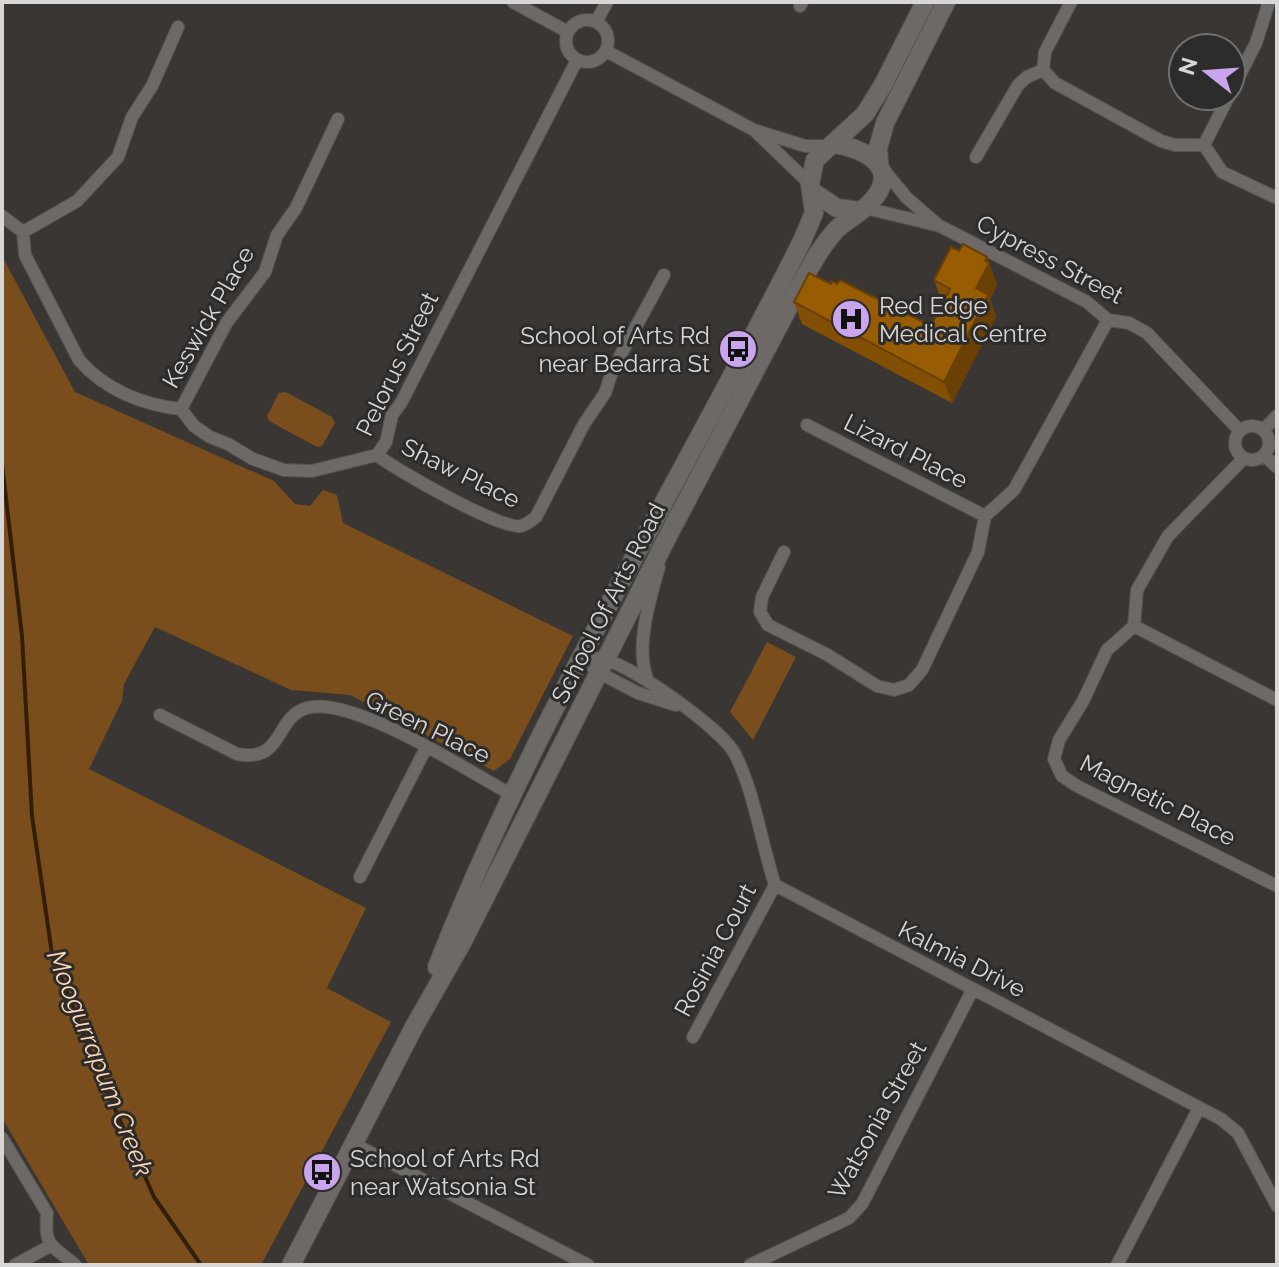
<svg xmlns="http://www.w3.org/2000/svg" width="1279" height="1267" viewBox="0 0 1279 1267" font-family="Raleway,sans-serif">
	<rect width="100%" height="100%" fill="#393634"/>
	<path fill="#794e1c" d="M2,256L75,392L274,481L295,504L310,506L323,490L337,495L343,523L573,636L510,759L494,771L350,695L291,690L155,627L124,684L122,701L89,769L366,908L327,988L391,1022L261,1265H89L2,1118Z
		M286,392L332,417L335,423L322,446L317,447L269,421L267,416L279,393Z
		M767,642L796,657L753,740L730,712Z"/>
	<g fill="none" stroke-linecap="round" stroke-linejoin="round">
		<path stroke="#331f09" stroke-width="4" d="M2,464L22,636L32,816L52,954L96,1066L154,1197L201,1265"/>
		<g stroke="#54524f" stroke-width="14">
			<path id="street" d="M513,2L568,32
				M1071,2L1045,52L1043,70L1055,83L1161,141L1175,145H1204L1222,172L1277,198
				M800,6L802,2
				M566 41a21 21 0 1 1 42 0a21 21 0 1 1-42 0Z
				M596,22L607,2
				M606,51L754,130L805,146H830
				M1231,92L1256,43L1269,2
				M756,132L810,184
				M1204,145L1229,96
				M976,157L1018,85L1027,77L1043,70
				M883,169L907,198L937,224
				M865,208L940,226L1087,302L1108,320L1129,323L1147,333L1240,431
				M2,216L23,232L25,255L79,360C105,390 143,405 181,409L194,426L210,437L228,444L253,459L284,470L312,471L377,455L386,442L392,415L401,403L577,60
				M23,232L77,201L118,157L132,117L152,86L178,27
				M181,409L227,322L265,272L277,235L296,208L338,119
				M807,425L985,516
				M1235 443a17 17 0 1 1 34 0a17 17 0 1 1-34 0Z
				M1263,430L1277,416
				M377,455C396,470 501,530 521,526C526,525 532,520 536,517L584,424L605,393L613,369L664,275
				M1264,455L1277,467
				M1244,458L1168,536L1137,590L1134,626L1107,650L1083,701L1059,740L1054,759L1062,776L1077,786L1277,886
				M784,552L762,597L760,612L768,625L826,654L877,686L894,690L909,685L922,670L978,552L985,516L1014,490L1108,320
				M1134,626L1277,700
				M581,657C589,658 599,658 606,660C634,667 722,729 735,754C755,794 761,842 775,885L1221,1119L1238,1133L1277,1206
				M594,670L638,693L676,705
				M647,678C635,648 650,598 659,567
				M160,715L237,754C285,763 274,717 307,708C352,695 470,772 512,795
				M360,877L426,748
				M693,1037L775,885
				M2,1138L47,1213C44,1249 52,1244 75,1265
				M354,1144L588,1265
				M15,1265L50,1246
				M750,1265L849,1218L862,1204L973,989
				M1117,1265L1199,1108"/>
		</g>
		<g stroke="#54524f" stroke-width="20">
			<path id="secondary" d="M879,162L878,148L885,123L946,2
				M813,192L837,208L860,211
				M437,967C536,714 681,483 802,241L814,213L810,184L815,160L865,114L883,85L925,2
				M291,1265L414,1027L463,941L669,534L805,276C814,260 823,244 836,230C846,220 860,214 870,203C903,169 866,149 835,144"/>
		</g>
		<use href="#street" stroke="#6c6966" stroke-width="12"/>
		<use href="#secondary" stroke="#6c6966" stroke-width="18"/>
	</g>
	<path fill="#834f04" d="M959,251L987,257L997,285L990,299L996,317L952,403L802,324L794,302L831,284L931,326L943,303L934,280Z"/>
	<path fill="#6a4004" d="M987,257L997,285L990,299L996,317L952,403L944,382Z"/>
	<path fill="#985c05" stroke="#6a4004" stroke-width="2" d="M963,244L987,257L985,261L989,263L976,288L988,295L944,382L794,302L809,273L831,284L832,281L837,284L840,280L931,326L950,289L934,280L951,247L959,251Z"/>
	<defs>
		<g id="hospital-disc" transform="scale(2)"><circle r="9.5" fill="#c9a5ee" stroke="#2e2c2a"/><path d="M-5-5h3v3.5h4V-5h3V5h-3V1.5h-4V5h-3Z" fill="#111"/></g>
		<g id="bus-disc" transform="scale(2)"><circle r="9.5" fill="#c9a5ee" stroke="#2e2c2a"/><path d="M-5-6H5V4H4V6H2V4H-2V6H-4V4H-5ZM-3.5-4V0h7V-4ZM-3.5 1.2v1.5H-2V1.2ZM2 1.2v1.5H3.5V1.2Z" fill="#111"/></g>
	</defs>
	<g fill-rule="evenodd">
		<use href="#hospital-disc" x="851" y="319"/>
		<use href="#bus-disc" x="738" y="349"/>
		<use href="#bus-disc" x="322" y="1172"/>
	</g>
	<g text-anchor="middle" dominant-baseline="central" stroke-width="6" stroke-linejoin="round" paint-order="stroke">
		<g font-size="24" fill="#d9d7d6" stroke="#2e2c2a">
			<text transform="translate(1050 259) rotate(28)">Cypress Street</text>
			<text transform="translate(208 317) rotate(-60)">Keswick Place</text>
			<text transform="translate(397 364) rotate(-64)">Pelorus Street</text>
			<text transform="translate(906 451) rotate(27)">Lizard Place</text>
			<text transform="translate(461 473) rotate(26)">Shaw Place</text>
			<text transform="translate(608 603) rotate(-63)">School Of Arts Road</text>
			<text transform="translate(428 727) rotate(26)">Green Place</text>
			<text transform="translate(1158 800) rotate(27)">Magnetic Place</text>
			<text transform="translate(715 950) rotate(-62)">Rosinia Court</text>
			<text transform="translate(962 959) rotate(27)">Kalmia Drive</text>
			<text transform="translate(877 1120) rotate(-61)">Watsonia Street</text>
		</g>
		<g font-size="24" fill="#d9d7d6" stroke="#2e2c2a" text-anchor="start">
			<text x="879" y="305">Red Edge<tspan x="879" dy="28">Medical Centre</tspan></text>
			<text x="710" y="335" text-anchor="end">School of Arts Rd<tspan x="710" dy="28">near Bedarra St</tspan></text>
			<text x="350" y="1158">School of Arts Rd<tspan x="350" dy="28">near Watsonia St</tspan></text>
		</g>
		<g font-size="26" font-style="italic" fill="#fcdab9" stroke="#2e2c2a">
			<text transform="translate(100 1063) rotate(68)">Moogurrapum Creek</text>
		</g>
	</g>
	<rect width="1279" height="1267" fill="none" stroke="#d9d7d6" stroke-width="8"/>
	<g transform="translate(1207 72) rotate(287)"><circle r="38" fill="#2e2c2a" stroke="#72706f" stroke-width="2"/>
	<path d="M0-6L14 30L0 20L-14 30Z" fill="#c9a5ee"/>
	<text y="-12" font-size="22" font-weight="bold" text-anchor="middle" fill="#d9d7d6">N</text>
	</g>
</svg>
